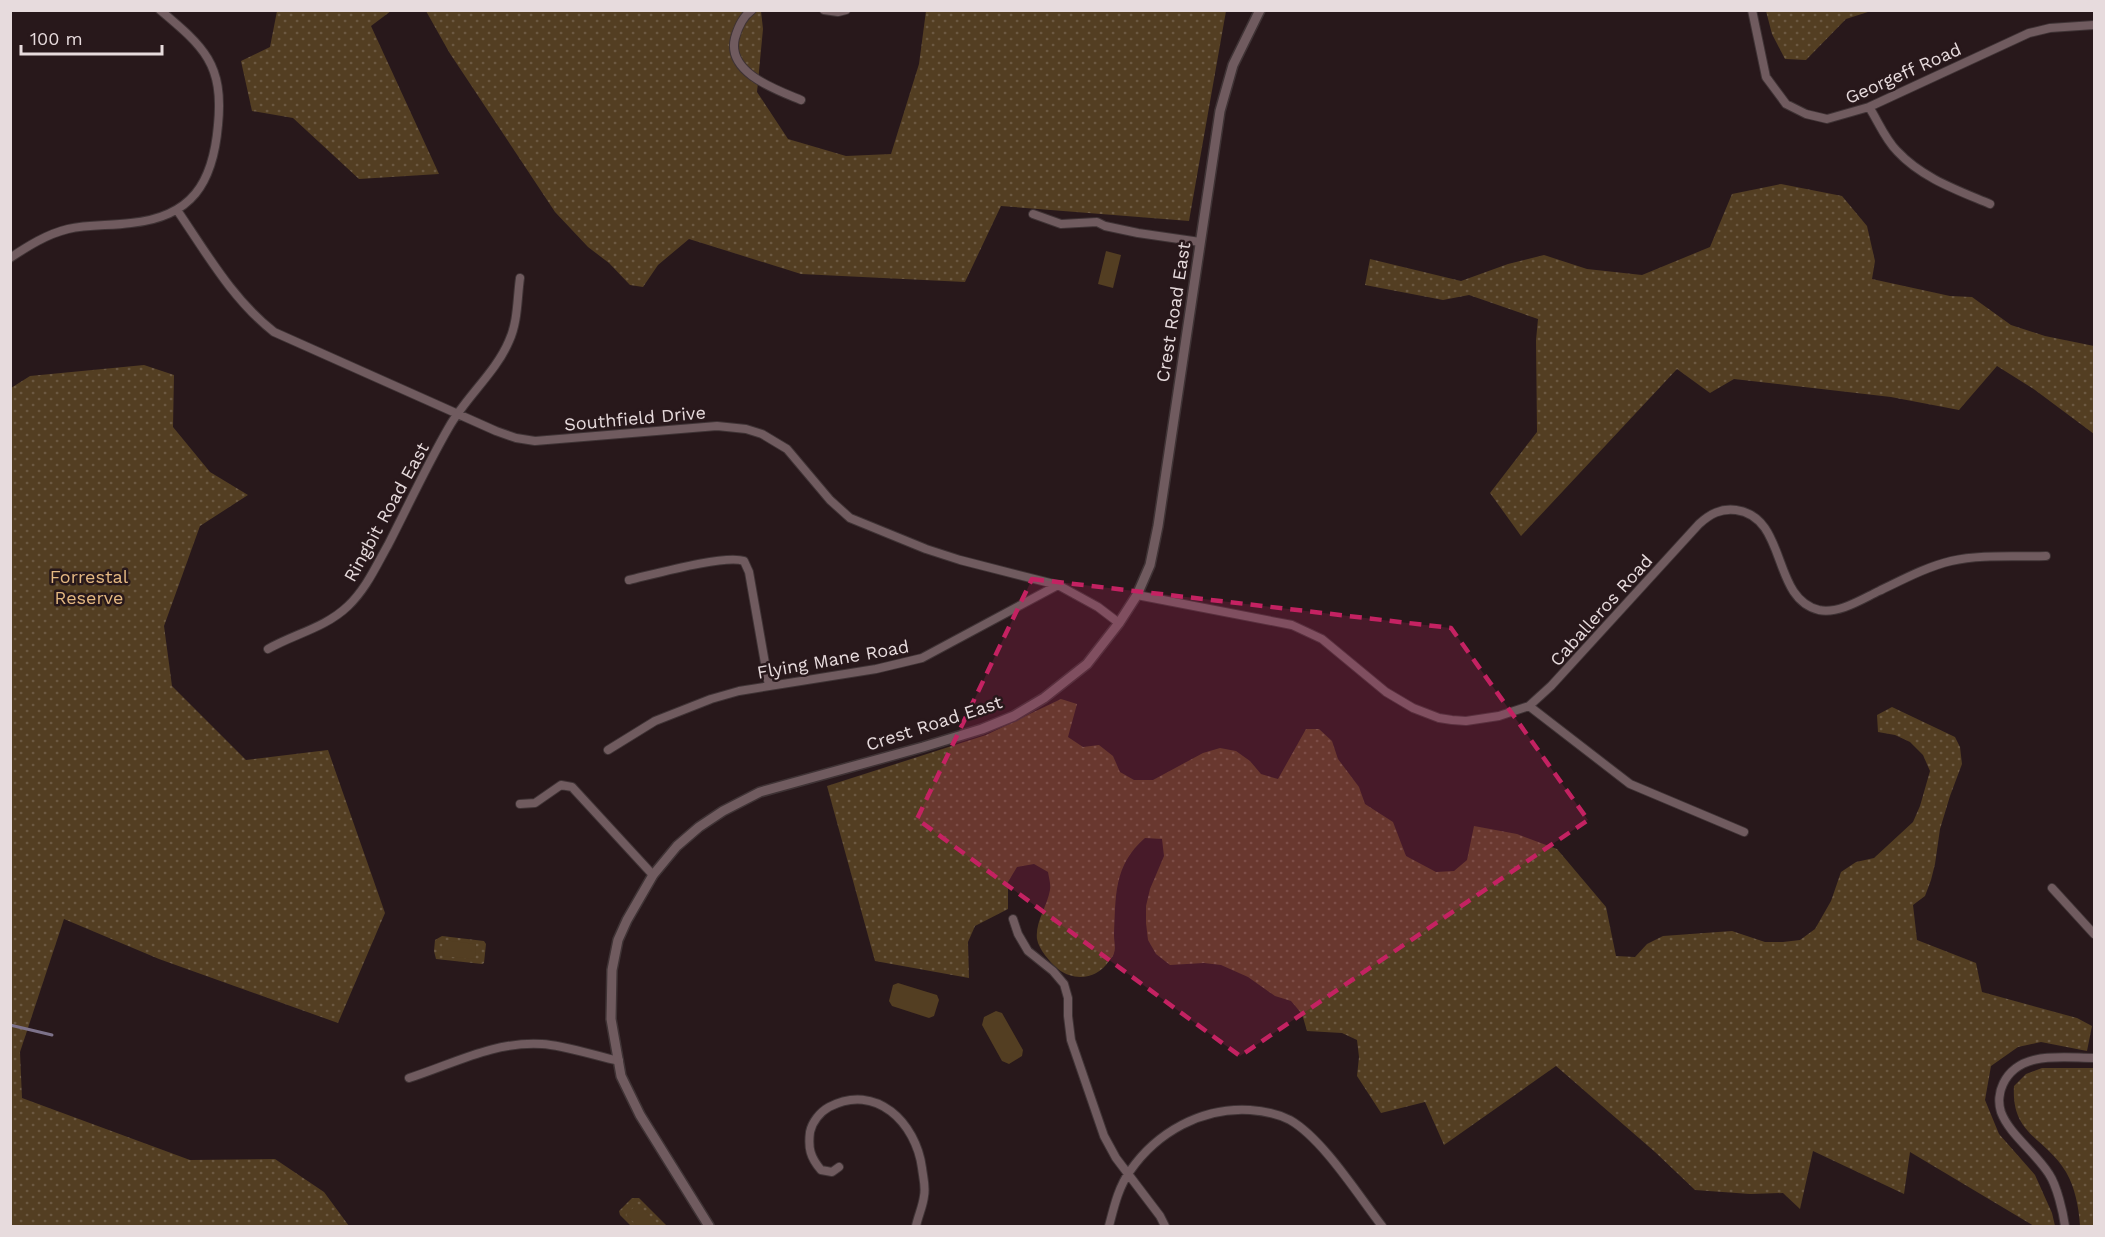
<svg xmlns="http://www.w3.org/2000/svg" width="2105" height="1237" viewBox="0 0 2105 1237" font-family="'Work Sans',sans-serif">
	<defs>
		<pattern id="grass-dots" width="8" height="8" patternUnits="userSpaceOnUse" patternTransform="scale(1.5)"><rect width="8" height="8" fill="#533e22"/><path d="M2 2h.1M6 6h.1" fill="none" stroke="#6c5942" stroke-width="1.8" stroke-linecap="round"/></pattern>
	</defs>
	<rect width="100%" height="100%" fill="#28181b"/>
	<path fill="url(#grass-dots)" d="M277,11H391L371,26L439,174L359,179L293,118L252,111L241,61L270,47Z
		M426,11H761L763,29L757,92L788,139L846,156L891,154L919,64L926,11H1226L1189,221L1001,206L965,282L801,274L689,239L658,265L643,287L630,285L609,263L588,247L555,212L449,52Z
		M1766,11V10L1871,11L1846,19L1806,60L1785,59L1772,34Z
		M1781,184L1842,196L1867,226L1875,261L1872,279L1950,296L1972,297L2011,325L2045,336L2094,346V434L2035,390L1997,366L1959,410L1891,397L1734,379L1710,393L1677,369L1521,536L1490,493L1537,432L1536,340L1538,319L1469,295L1443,300L1365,285L1370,259L1461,281L1508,264L1544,255L1587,269L1642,275L1710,247L1732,194Z
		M144,365L174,375L173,427L210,472L248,495L200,526L164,626L172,686L246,760L328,750L385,913L338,1023L159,959L64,919L20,1052L22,1098L190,1160L275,1159L324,1192L349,1226H11V388L30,376Z
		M1061,699L1077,704L1068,737L1083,747L1099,745L1113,756L1120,772L1134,780H1153L1203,753L1220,748L1236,751L1250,761L1261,774L1278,779L1306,729H1319L1332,741L1338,759L1359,787L1365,804L1393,822L1406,856L1436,872L1454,871L1467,860L1474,826L1517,834L1557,849L1606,907L1616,956L1635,957L1647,944L1663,936L1732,931L1765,942H1783L1800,940L1815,929L1831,901L1841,872L1856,862L1874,858L1913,822L1920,806L1930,771L1923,755L1910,742L1895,735L1878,732L1877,715L1892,707L1955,737L1960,747L1962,764L1950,796L1940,829L1935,864L1931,880L1925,896L1913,905L1917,940L1976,963L1982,992L2077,1018L2092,1026L2087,1051L2041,1042L2018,1047L1991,1066L1985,1100L1999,1134L2035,1175L2052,1213L2055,1226H2034L1910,1152L1904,1194L1813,1151L1800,1209L1783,1193L1750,1194L1695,1190L1655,1152L1556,1066L1444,1145L1425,1102L1381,1113L1357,1076L1359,1057L1357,1040L1342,1033L1307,1031L1302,1014L1291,1001L1275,996L1248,977L1221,965L1204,963L1170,965L1156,954L1148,940L1146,923V906L1150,889L1164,856L1162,839L1145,838C1113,866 1116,896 1114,935C1114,941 1116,948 1114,953C1114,955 1110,960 1109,961C1097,979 1075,982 1058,969C1050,962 1039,950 1037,939C1035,922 1047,907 1050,890C1051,885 1049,878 1048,872L1034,864L1017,867L1008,882V909L975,926L968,942L969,978L875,961L827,786L986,735Z
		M442,936L484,941L486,944L484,963L482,964L436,959L434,951L435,940Z
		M2042,1068H2094V1226H2080C2079,1208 2075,1187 2066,1172C2045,1137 2011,1135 2014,1086L2026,1074Z
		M632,1198H639L667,1226H631L620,1215L619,1211Z"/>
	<path fill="#533e22" d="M1106,251L1121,255L1113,288L1098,284Z
		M443,940L476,944L475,959L442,956Z
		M898,983L937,995L939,1000L934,1016L929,1018L892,1006L889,1001L893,985Z
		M996,1011L1002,1013L1023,1050L1022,1056L1009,1064L1002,1061L982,1025L984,1017Z
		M637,1204L660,1226H638L626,1215Z"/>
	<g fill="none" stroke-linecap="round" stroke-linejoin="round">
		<path stroke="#7d728a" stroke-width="3" d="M10,1025L52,1035"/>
		<g stroke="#3f3335" stroke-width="10">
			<path id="minor" d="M752,10C742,17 738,27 735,38C726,73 777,90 801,100
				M824,10L838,12L846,10
				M1752,10L1766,77L1786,104L1806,114L1827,119L1869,107L2029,33L2050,28L2094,25
				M1869,107C1878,121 1885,139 1897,151C1922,178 1957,190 1990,204
				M177,210C207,254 233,300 274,332L496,431L516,438L535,441L717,426L746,429L762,434L787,449L830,500L850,518L926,549L960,560L1058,585L1098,607L1119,623
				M1033,214L1061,224L1097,222L1105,226L1138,233L1200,242
				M10,258C28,246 47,234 68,229C89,224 110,226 131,223C192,217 213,183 218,125C224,64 204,47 160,10
				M629,580C651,575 725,554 744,561L749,572L769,686
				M1137,595L1292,625L1322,639L1386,692L1413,708L1439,718L1452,720L1466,721L1499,716L1529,706L1551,686L1699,524C1710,514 1721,508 1736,510C1788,517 1771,599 1819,610C1839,614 1862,599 1879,591C1902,580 1926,567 1951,561C1981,554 2015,557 2046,556
				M268,649C294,634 325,628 348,606C366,589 376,566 388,545C408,506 427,465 449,427C466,397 496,372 509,341C518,322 517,299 520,278
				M1529,706L1630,784L1744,832
				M608,750L655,721L711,699L739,691L876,669L922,658L1058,585
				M520,804L535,803L561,785L572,787L653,875
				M2052,888L2094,934
				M1013,919L1018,934L1028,951L1053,971L1064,984L1068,998V1016L1071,1040L1104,1136L1116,1158L1160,1216L1165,1226
				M409,1078C453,1064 494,1041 542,1044C563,1045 596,1056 619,1061
				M839,1167L832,1172L821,1170C810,1157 808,1148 810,1132C812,1122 820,1112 829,1107C876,1082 916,1123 922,1168C923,1177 926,1187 924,1196C923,1206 918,1216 916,1226
				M1109,1226C1114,1207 1118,1188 1130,1171C1157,1132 1202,1107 1250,1110C1263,1111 1278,1114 1290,1120C1323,1139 1358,1195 1382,1226
				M2065,1226C2063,1212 2057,1186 2049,1174C2036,1153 2009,1134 2001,1112C1998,1103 1999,1092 2003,1084C2019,1050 2063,1058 2094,1058"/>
		</g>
		<g stroke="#3f3335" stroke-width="12">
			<path id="tertiary" d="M709,1226L640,1115L621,1076L611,1019L612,970L618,940L627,920L653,875L677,846L699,827L723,811L760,792L923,747L982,729L1014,716L1044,698L1087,664L1119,623L1137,595L1150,565L1158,526L1220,111L1233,65L1260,10"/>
		</g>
		<use href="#minor" stroke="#705b5f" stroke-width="8"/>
		<use href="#tertiary" stroke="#705b5f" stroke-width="9"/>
	</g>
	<path fill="#c42262" fill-opacity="0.2" stroke="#c42262" stroke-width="4.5" stroke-dasharray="12 8" stroke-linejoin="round" d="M1032,579L1451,628L1588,820L1240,1056L917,819Z"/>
	<g text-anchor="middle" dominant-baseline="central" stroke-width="5" stroke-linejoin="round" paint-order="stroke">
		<g font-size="18" fill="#e7dbdd" stroke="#28181b">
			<text transform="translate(1903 73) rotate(-24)">Georgeff Road</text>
			<text transform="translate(1173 312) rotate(-81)">Crest Road East</text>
			<text transform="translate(635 418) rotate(-5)">Southfield Drive</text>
			<text transform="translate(386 512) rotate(-61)">Ringbit Road East</text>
			<text transform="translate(1601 610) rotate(-48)">Caballeros Road</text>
			<text transform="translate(833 659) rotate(-10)">Flying Mane Road</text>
			<text transform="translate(934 723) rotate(-18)">Crest Road East</text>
		</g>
		<g font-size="18" fill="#e4b882" stroke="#28181b">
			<text x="89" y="576">Forrestal<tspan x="89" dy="21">Reserve</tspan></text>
		</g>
	</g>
	<rect width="2105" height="1237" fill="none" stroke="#e7dbdd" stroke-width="24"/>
	<path d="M21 45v9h141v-9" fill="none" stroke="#e7dbdd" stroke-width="3"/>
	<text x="30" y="45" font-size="18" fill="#e7dbdd" stroke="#28181b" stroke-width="4.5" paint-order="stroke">100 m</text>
</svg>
